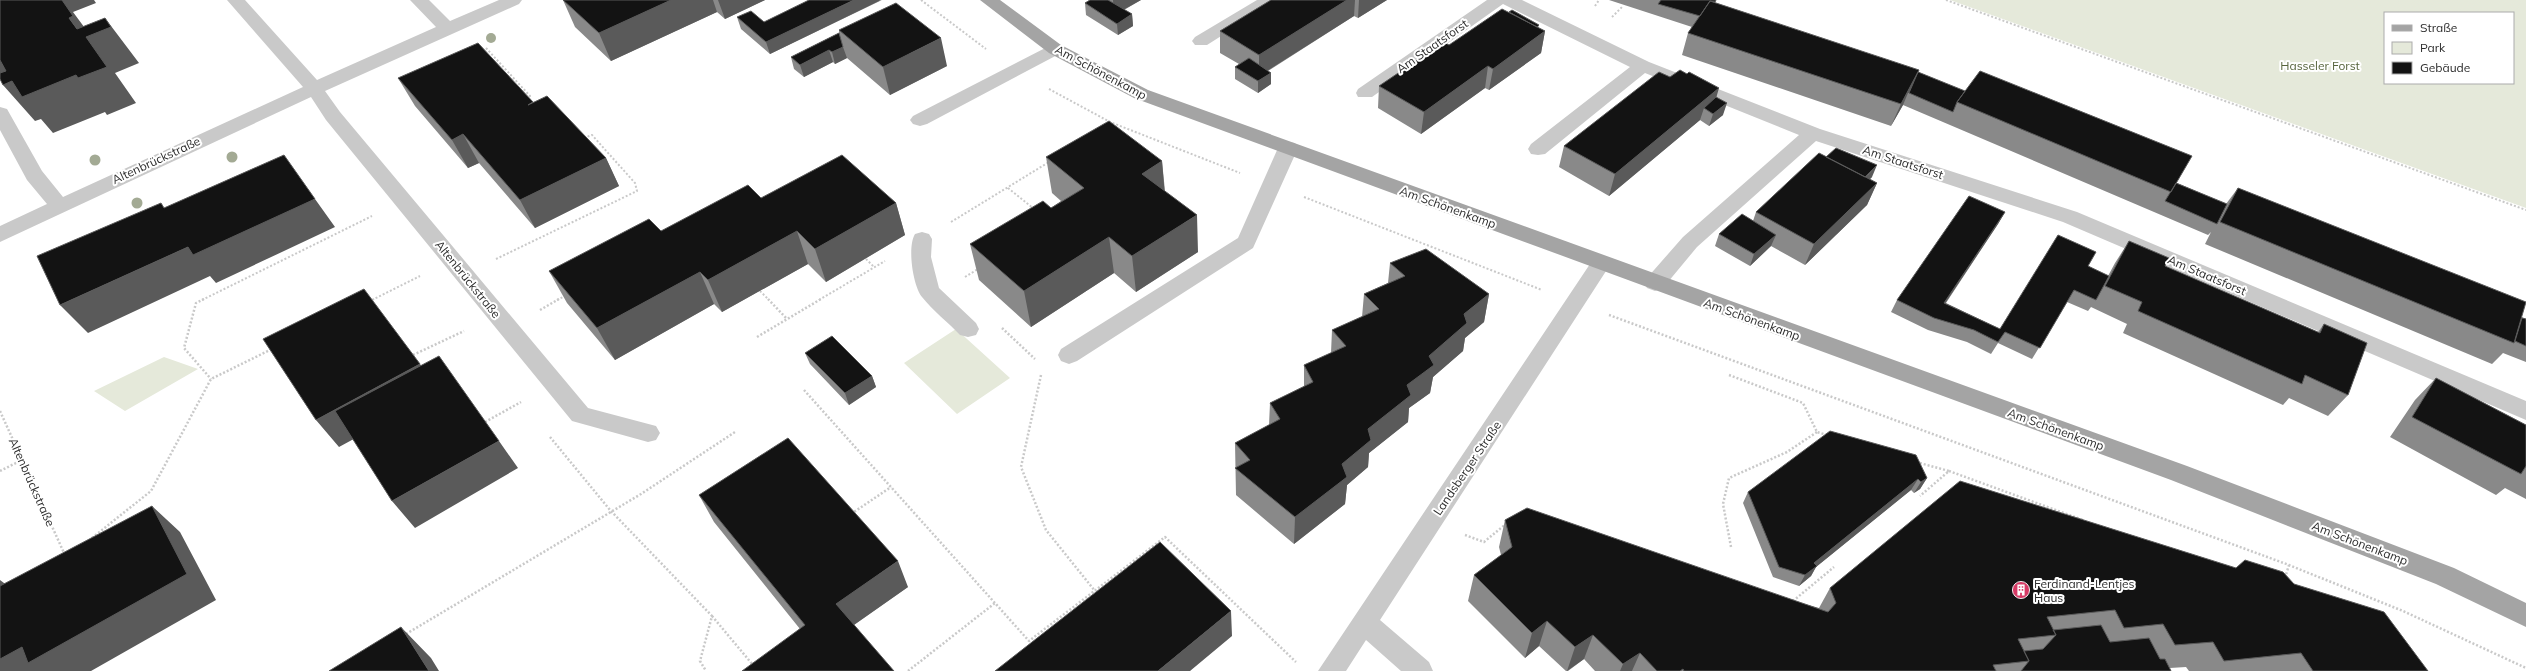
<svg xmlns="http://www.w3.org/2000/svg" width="2526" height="671" viewBox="0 0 2526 671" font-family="Mulish,sans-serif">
	<rect width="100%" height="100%" fill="#fff"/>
	<path fill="#e5e9da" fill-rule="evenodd" d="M1950,0H2526V208ZM2385,13H2513V83H2385Z
		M956,329L1010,378L957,414L904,363Z
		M164,357L198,369L125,411L94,391Z"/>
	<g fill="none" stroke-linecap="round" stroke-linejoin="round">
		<path stroke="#c9c9c9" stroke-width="2" stroke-dasharray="2 2" stroke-linecap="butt" d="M921,0L986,49
			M1946,0L2526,210
			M1595,6L1599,0
			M1612,17L1623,6
			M486,48L530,96L525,98
			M1049,89L1110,122L1240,173
			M1008,188L1034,209
			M1304,197L1542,290
			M951,222L1049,162
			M496,259L637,191L635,183L592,135L584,138
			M866,259L874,267
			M965,277L978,269
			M760,291L769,300
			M202,300L372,216
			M372,300L420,276
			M557,300L565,296
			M819,300L885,261"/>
		<path stroke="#c9c9c9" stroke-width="2.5" stroke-dasharray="2 2" stroke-linecap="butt" d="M204,299L196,303L184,348L211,379
			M768,299L787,319
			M370,301L374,299
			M540,310L559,299
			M1609,315L2289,565L2403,611L2526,668
			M1002,328L1035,359
			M757,337L821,299
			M413,355L464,331
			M1041,375L1021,467L1046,530L1095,591
			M1729,375L1803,403L1817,432L1827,435
			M804,390L1029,641L1165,537L1296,662
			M0,411L64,553
			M485,422L521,402
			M550,437L610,510L712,616L700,661L706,671
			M1916,462L1949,471L1920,496
			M0,471L22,460
			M1949,471L2083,520
			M851,514L891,487
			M1465,535L1484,542L1507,523
			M92,538L151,491L211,379L272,349
			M1731,547L1723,504L1729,478L1787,452L1817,432
			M2285,578L2289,565
			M1793,601L1834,567
			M712,616L758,671
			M406,634L641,494L735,432
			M908,671L995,603"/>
		<path fill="#c9c9c9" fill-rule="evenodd" d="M227,0H245L317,80L436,27L410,0H429L450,21L499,0H522L519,4L325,91L340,112L588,408L656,426L660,433L656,440L648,442L572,421L326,120L311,97L0,242V226L47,204L27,180L0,130V107L7,109L42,171L63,197L303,87Z
			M1257,0H1278L1207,45H1195L1192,41L1195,37Z
			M1487,0H1522L1649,62L1820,129L2077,212L2526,401V420L2063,222L1816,141L1697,247L1663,288L1655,291L1647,288L1644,283L1647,278L1683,237L1799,135L1645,73L1545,154L1538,155L1531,154L1528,149L1531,144L1630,67L1503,4L1372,97H1358L1356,93L1358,89Z
			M1055,43L1061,45L1064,49L1061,53L927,124L920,126L913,124L910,120L913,116Z
			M1288,142L1295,143L1298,148L1253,248L1077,361L1069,364L1061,361L1058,355L1061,349L1238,238L1278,148L1281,143Z
			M922,232L929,234L932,239L931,257L939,288L976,323L979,329L976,335L968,337L960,335C948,322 933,311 922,297C913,286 907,247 915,234Z
			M1601,255L1608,258L1611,263L1608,268L1380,620L1429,662L1433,671H1401L1366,640L1346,671H1318L1594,258Z"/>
		<path fill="#a4a4a4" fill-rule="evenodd" d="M980,0H1000L1061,45L1148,90L2187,466L2454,568L2526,603V627L2436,584L2171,480L1134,98L1049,53Z"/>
	</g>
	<g fill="#a3aa94">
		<circle cx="491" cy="38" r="5"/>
		<circle cx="232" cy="157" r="5.5"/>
		<circle cx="95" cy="160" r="5.5"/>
		<circle cx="137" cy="203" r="5.5"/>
	</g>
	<path fill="#898989" d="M563,0H765L725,19L717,12L611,61L575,27Z
		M882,0L770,54L741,29L737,17L764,22Z
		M1090,0H1141L1124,10L1132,14L1133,26L1118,35L1086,15L1085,3Z
		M1271,0H1387L1358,18L1354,16L1268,71L1271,84L1258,93L1235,79V67L1239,64L1220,53V31Z
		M1609,0H1715V3L1918,72L2226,204L2238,188L2526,319V362L2503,353L2492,364L2205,244L2211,232L2208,235L1903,105L1891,126L1682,55L1688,33L1692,27Z
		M1509,12L1539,25L1538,28L1545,31L1541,53L1489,90L1485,88L1421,134L1378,108L1379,86L1449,45Z
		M839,30L947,66L890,95L847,58L835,64L833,62L804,77L794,69L791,57L839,33Z
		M1687,74L1716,97L1723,115L1709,126L1700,120L1609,196L1559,167L1564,146L1670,77Z
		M398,78L534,102L606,158L619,186L535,228L479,163L468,168L415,106Z
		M1046,157L1162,161L1165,191L1198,252L1136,292L1114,273L1031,327L979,280L970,244L1051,208L1061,201L1052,193Z
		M1826,157L1872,177L1870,179L1877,183L1867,205L1805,265L1771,246L1750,266L1715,246L1719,234L1753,221L1756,212Z
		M761,198L896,203L905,235L826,282L808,264L722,312L714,304L615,360L567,303L549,271L661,231Z
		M2005,212L1998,224L1946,303L2000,329L2088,266L2108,276L2115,263L2129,241L2165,266L2318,332L2324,324L2348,395L2328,416L2289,398L2283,405L2123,333L2127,324L2091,307L2088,311L2067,302L2032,359L1998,343L1991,354L1967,342L1928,330L1891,312L1897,300Z
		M1390,263L1489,294L1484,322L1465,338L1463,351L1433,377L1430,393L1409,408L1408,422L1369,453L1368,467L1347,485L1345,504L1294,544L1236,495L1235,443L1269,425L1270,403L1304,387V365L1331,353L1332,330L1362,317L1364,294L1388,283Z
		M805,353L872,376L876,387L849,405L810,364Z
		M2436,378L2526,425V499L2505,488L2496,495L2390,437L2415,400Z
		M1927,478L1920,489L1914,493L1911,490L1816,567L1811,576L1799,586L1773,577L1743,503L1748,492Z
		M699,495L908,587L854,625L800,629L714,522Z
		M1505,520L1819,608L1830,588L2236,568L2294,584L2428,671H2189L2186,667L2170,668L2171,671H1595L1584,659L1568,671H1566L1539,646L1525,658L1468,601L1474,575L1501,555L1499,547Z"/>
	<path fill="#5a5a5a" d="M59,0H94L96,3L73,12L90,35L105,18L139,63L115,73L136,103L107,115L105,112L53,133L41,119L35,121L3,85L0,74V59L77,29L69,18Z
		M671,0H713L717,12L611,61L599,33Z
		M718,0H765L725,19Z
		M854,0H881L770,54L766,42Z
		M1113,0H1141L1114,15Z
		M1347,0H1355L1354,16L1259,76V55Z
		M1359,0H1387L1358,18Z
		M1132,14L1133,26L1118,35L1117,24Z
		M1545,31L1541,53L1489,90L1493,69Z
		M941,38L947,66L890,95L883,67Z
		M843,47L847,58L835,64L832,52Z
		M829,50L833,62L804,77L800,65Z
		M1488,66L1485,88L1421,134L1424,112Z
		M1919,70L1909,93H1908L1903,105L1891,126L1901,104Z
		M1271,73V84L1258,93V81Z
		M1719,88L1713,109L1704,108L1700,120L1609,196L1615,174Z
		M1727,103L1723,115L1709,126L1713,114Z
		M463,134L479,163L468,168L452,140Z
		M606,158L619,186L535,228L520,200Z
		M1162,161L1165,197L1142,174Z
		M1877,165L1872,177L1852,197L1858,185Z
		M1877,183L1867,205L1805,265L1814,244Z
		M315,199L335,227L216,283L210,276L88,333L60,305L188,247Z
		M896,203L905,235L826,282L815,249Z
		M2005,212L1998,224L1938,314L1944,303Z
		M1197,215L1198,252L1136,292L1132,256Z
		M797,231L808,264L722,312L708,280Z
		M1776,235L1771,246L1750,266L1754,254Z
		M1109,237L1114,273L1031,327L1024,291Z
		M700,272L714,304L615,360L597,328Z
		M1489,294L1484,322L1465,338L1463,351L1433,377L1430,393L1409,408L1408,422L1369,453L1368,467L1347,485L1345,504L1294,544L1295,517L1342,464L1368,429L1407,385L1429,356L1464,314Z
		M420,364L440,392L339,447L316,420Z
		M872,376L876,387L849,405L845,393Z
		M499,441L518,468L415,528L392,501Z
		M1927,478L1920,489L1914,493L1921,482Z
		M1918,479L1911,490L1816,567L1811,576L1799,586L1805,575L1814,563Z
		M152,506L180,532L216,600L91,671H0V659Z
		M898,561L908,587L848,629L836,604Z
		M0,580L24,598L0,590Z
		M1231,611L1232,636L1190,671H1158Z
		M1547,621L1539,646L1525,658L1532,633Z
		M401,627L431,658L439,671H429Z
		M1593,635L1584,659L1567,671L1575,647Z
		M1640,653L1632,671H1620L1623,664Z"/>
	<path fill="#131313" stroke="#5a5a5a" d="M0,0H62L73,16L69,18L77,29L105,18L111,27L86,37L107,67L78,78L76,75L22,97L12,81L3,85L0,79V73L6,71L0,60Z
		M563,0H671L599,33Z
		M809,0H854L766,42L737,17L751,11L764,22Z
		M1090,0H1108L1132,14L1117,24L1085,3Z
		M1271,0H1347L1259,55L1220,31Z
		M1661,0H1716L1715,2L1710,1L1700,16L1658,4Z
		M1710,1L1919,70L1901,104L1688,33Z
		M896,3L941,38L883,67L839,30Z
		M1502,9L1545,31L1493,69L1488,66L1424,112L1379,86L1444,42L1449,45Z
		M1512,10L1539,25L1537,27L1509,12Z
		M839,33L843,47L832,52L829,50L800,65L791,57Z
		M478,43L533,102L528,105L547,96L606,158L520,200L463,134L452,140L398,78Z
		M1249,58L1271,73L1258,81L1235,67Z
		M1680,70L1687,74L1689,72L1719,88L1615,174L1564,146L1659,72L1670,77Z
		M1980,71L2192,156L2171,192L1957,102Z
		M1918,72L1965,91L1957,102L1953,112L1909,93Z
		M1716,97L1727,103L1713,114L1704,108Z
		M1109,121L1162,161L1142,174L1197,215L1132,256L1109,237L1024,291L970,244L1043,201L1051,208L1084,188L1046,157Z
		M1836,148L1877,165L1865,177L1826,157Z
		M1819,153L1877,183L1814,244L1756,212Z
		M284,155L315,199L193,255L188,247L60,305L37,256L161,203L164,208Z
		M842,155L896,203L815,249L797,231L708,280L700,272L597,328L549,271L649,219L661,231L748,185L761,198Z
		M2176,183L2227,204L2217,224L2165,201Z
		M2238,188L2526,302L2514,343L2220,222Z
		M1969,196L2005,212L1944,303L2000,329L2058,235L2096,252L2088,266L2109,276L2096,300L2074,290L2040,348L2005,332L1998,342L1974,330L1934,318L1897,300Z
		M1742,214L1776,235L1754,254L1719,234Z
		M2129,241L2169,258L2165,266L2320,333L2324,324L2367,343L2348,395L2305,375L2302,384L2138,311L2142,302L2105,286Z
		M1426,249L1489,294L1464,314L1467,323L1429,356L1434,365L1407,385L1411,395L1368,429L1371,440L1342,464L1347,477L1295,517L1235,468L1250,460L1235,443L1280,419L1270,403L1313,382L1304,365L1346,346L1332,330L1379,309L1364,294L1405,276L1390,263Z
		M364,289L420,364L316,420L263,339Z
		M2522,318L2526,319V346L2515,341Z
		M832,336L872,376L845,393L805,353Z
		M439,356L499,441L392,501L335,411Z
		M2436,378L2526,425V466L2521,474L2412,417Z
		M1830,431L1916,455L1927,478L1921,482L1918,479L1814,563L1817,566L1805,575L1779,567L1748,492Z
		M788,438L898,561L836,604L894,671H742L805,625L699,495Z
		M1960,481L2236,568L2245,560L2283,572L2294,584L2384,612L2428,671H2313L2301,653L2224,661L2213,642L2175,645L2163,624L2124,628L2115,610L2047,617L2056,635L2018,639L2029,661L1993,665L1996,671H1684L1683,669L1680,671H1657L1640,653L1623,664L1593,635L1575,647L1547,621L1532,633L1474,575L1512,547L1505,520L1527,508L1828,612L1836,603L1830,588Z
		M152,506L187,574L28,663L22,647L0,659V586Z
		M1160,542L1231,611L1158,671H995Z
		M2101,625L2110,642L2149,638L2160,659H2165L2171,671H2021L2029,661L2024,651L2043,649L2056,635L2053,630Z
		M401,627L429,671H329Z"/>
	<defs>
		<g id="building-disc" transform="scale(0.9)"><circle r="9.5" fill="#d63a65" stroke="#fff"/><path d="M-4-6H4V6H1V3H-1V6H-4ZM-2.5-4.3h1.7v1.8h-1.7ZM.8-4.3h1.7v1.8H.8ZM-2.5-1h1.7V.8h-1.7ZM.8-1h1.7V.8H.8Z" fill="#fff"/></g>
	</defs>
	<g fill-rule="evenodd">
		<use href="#building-disc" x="2021" y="590"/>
	</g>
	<g text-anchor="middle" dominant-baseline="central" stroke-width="4" stroke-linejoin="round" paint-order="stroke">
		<g font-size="12" fill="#2c2c2c" stroke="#fff">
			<text transform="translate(1432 46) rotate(-35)">Am Staatsforst</text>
			<text transform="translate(1101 72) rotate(28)">Am Schönenkamp</text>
			<text transform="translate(156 160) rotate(-25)">Altenbrückstraße</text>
			<text transform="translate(1903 162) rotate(18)">Am Staatsforst</text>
			<text transform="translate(1448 207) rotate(20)">Am Schönenkamp</text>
			<text transform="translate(2207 275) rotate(23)">Am Staatsforst</text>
			<text transform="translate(468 279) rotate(51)">Altenbrückstraße</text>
			<text transform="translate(1752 319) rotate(20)">Am Schönenkamp</text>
			<text transform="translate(2056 429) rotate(20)">Am Schönenkamp</text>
			<text transform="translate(1467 468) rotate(-56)">Landsberger Straße</text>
			<text transform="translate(32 482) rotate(66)">Altenbrückstraße</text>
			<text transform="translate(2360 543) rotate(21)">Am Schönenkamp</text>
		</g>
		<g font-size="12" fill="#57643d" stroke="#fff">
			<text x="2320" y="65">Hasseler Forst</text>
		</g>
		<g font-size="12" fill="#2c2c2c" stroke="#fff" text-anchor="start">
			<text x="2034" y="583">Ferdinand-Lentjes<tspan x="2034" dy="14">Haus</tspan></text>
		</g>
	</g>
	<rect x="2384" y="12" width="130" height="72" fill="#ffffff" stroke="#ababab"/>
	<rect x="2392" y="25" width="20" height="6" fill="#a4a4a4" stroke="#ababab"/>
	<text x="2420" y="32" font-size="12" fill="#2c2c2c">Straße</text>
	<rect x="2392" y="42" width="20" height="12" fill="#e5e9da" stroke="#ababab"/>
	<text x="2420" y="52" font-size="12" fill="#2c2c2c">Park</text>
	<rect x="2392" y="62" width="20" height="12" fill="#131313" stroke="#ababab"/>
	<text x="2420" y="72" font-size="12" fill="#2c2c2c">Gebäude</text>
</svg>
